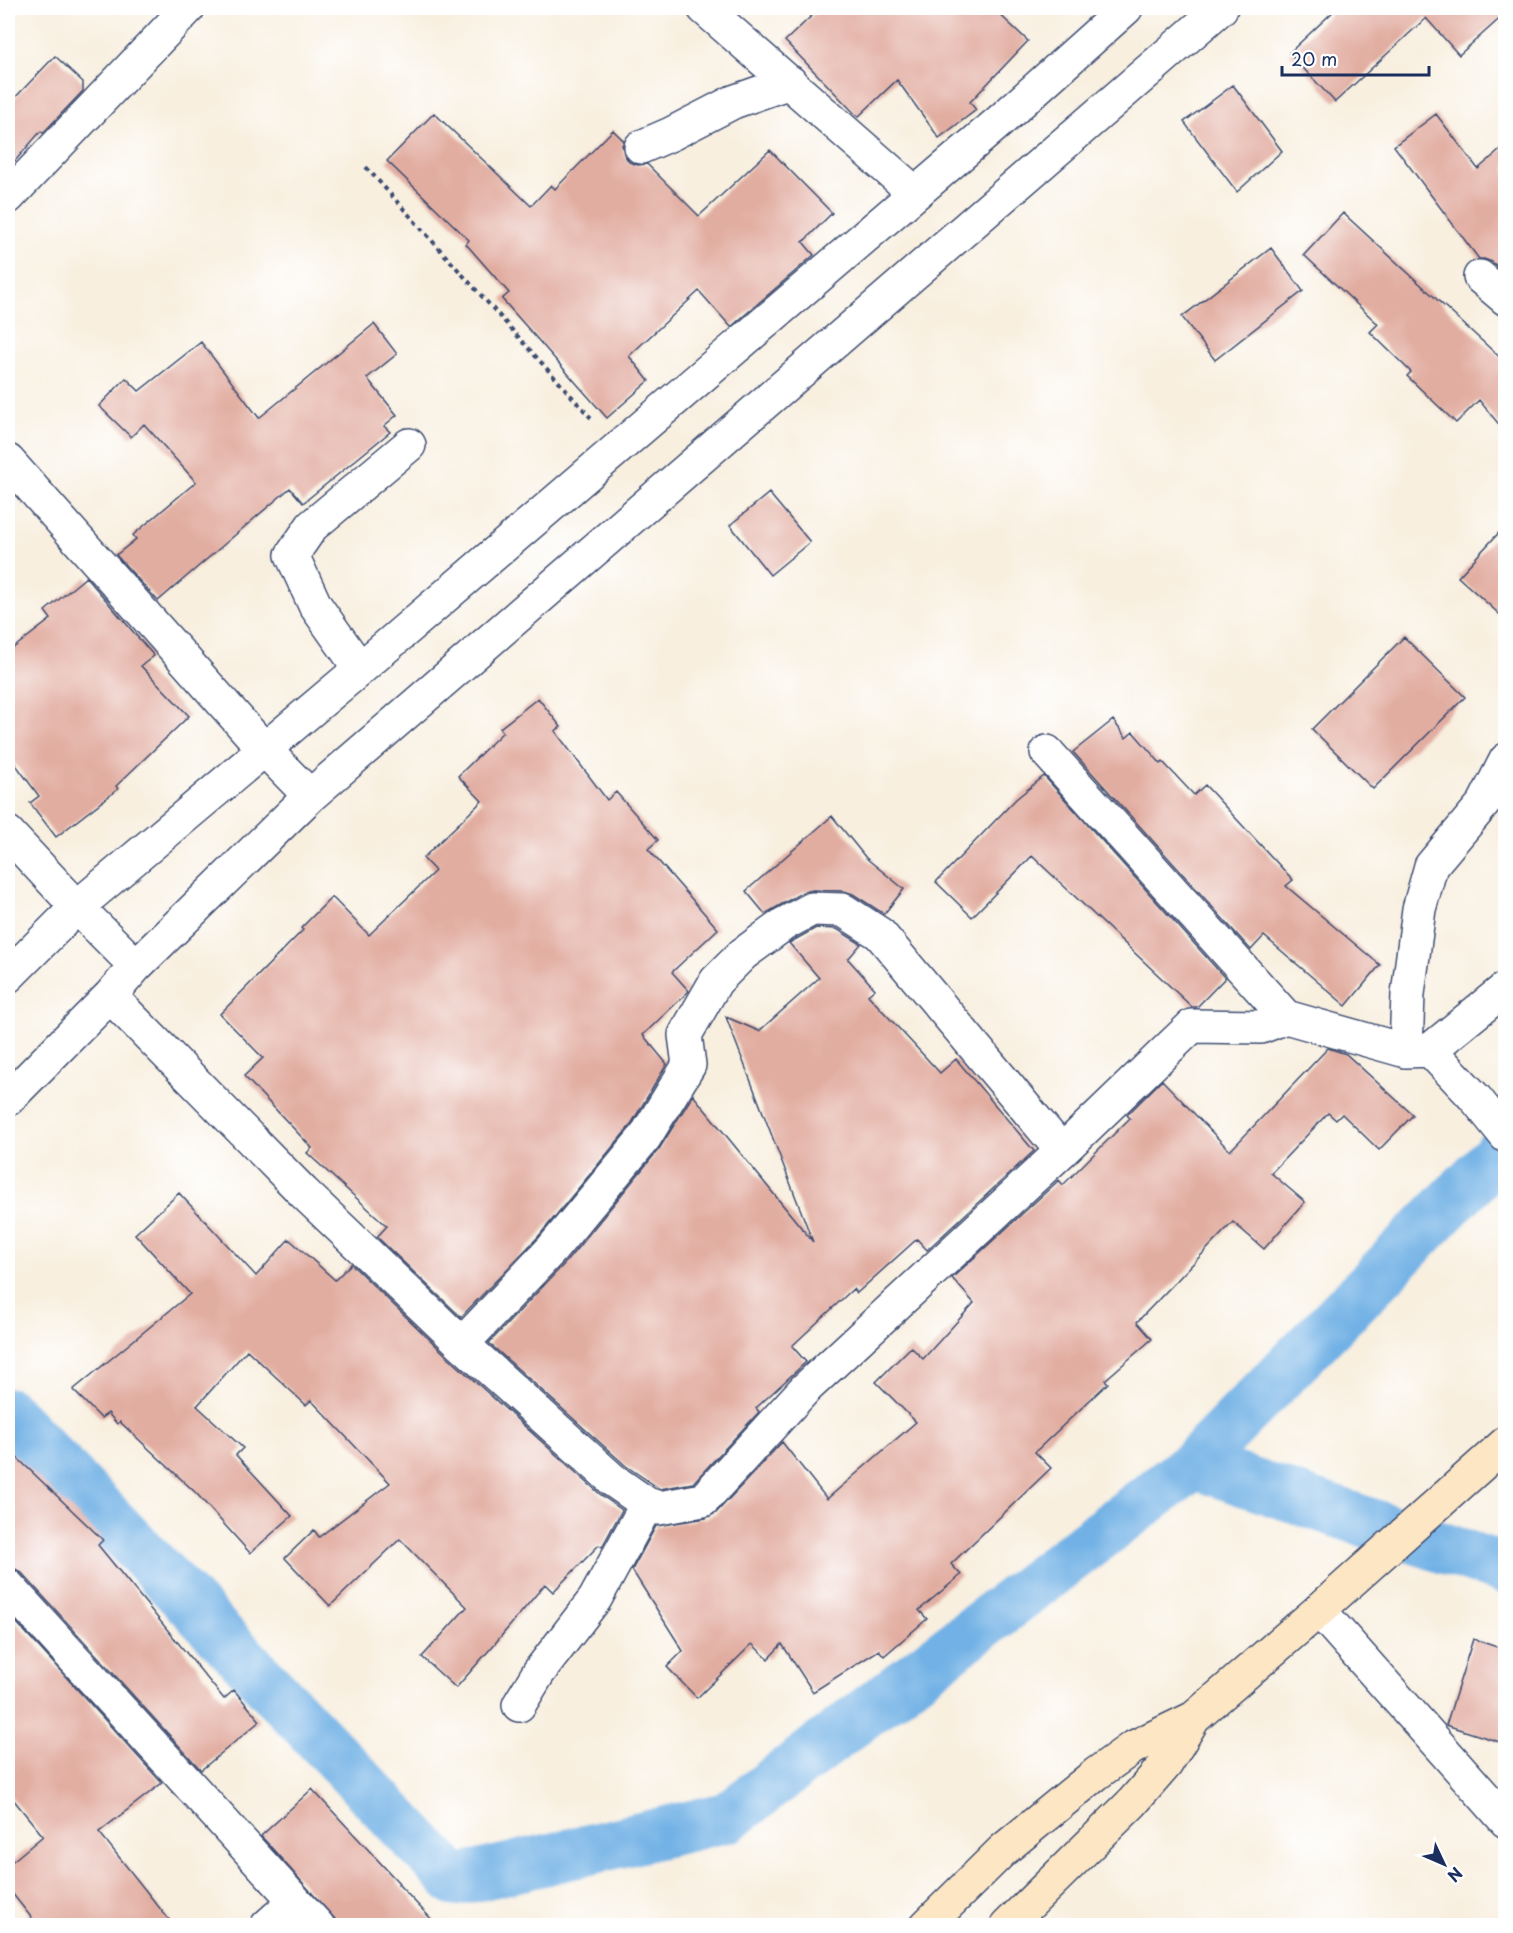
<svg xmlns="http://www.w3.org/2000/svg" width="1513" height="1933" viewBox="0 0 1513 1933" font-family="'Playpen Sans',sans-serif">
	<rect width="100%" height="100%" fill="#fff"/>
	<filter id="ink" filterUnits="userSpaceOnUse"><feTurbulence type="fractalNoise" baseFrequency=".0167" numOctaves="2"/><feDisplacementMap in="SourceGraphic" scale="12" xChannelSelector="R" yChannelSelector="G"/><feConvolveMatrix kernelMatrix="1 2 1 2 8 2 1 2 1" color-interpolation-filters="sRGB"/></filter>
	<filter id="wash" filterUnits="userSpaceOnUse"><feTurbulence type="fractalNoise" baseFrequency=".008" numOctaves="4" result="noise"/><feDisplacementMap in="SourceGraphic" scale="24" xChannelSelector="R" yChannelSelector="G"/><feGaussianBlur stdDeviation="1.35" result="paint"/><feColorMatrix in="noise" values="0 0 0 0 0 0 0 0 0 0 0 0 0 0 0 0 0 1.4 0 .05"/><feComposite in="paint" operator="in"/></filter>
	<g filter="url(#wash)">
		<rect width="100%" height="100%" fill="#f8efdf"/>
		<g fill="none" stroke-linecap="round" stroke-linejoin="round">
			<path stroke="#71b1e5" stroke-width="51" d="M8,1413L455,1881L728,1817L1194,1464L1506,1146
				M1194,1464L1506,1569"/>
		</g>
		<g id="blocks">
			<path fill="#e2ada1" d="M820,8H993L1028,41L970,102L976,110L939,138L897,80L858,117L785,41Z
				M1337,8H1506V13L1459,55L1426,18L1335,102L1289,53Z
				M55,56L83,82V91L43,133L41,131L8,169V105Z
				M1233,85L1282,151L1237,192L1184,122Z
				M434,113L531,206L551,185L555,189L613,130L624,141L622,145L624,154L629,162L638,165L647,164L699,216L770,150L832,213L803,242L814,255L731,327L699,291L629,356L649,381L607,418L502,299L509,293L466,244L469,240L387,161Z
				M1436,114L1478,169L1506,145V274L1492,262L1484,259H1479L1394,146Z
				M1343,213L1506,363V433L1479,400L1456,423L1407,376L1411,372L1370,332L1378,324L1304,255Z
				M1271,248L1303,291L1215,360L1182,317Z
				M374,324L397,354L367,378L397,415L384,426L390,432L303,503L290,488L158,601L116,555L136,539L133,535L196,482L144,424L131,437L99,406L126,378L139,391L201,342L259,418Z
				M769,493L810,542L770,575L730,525Z
				M1506,525V620L1458,577Z
				M86,577L154,656L141,666L189,716L116,786L118,789L56,837L30,803L39,796L8,754V652L51,619L45,611Z
				M1404,637L1465,697L1373,789L1312,729Z
				M538,698L561,727L555,731L607,800L616,792L658,840L648,849L718,929L672,972L689,991L643,1035L667,1064L630,1126L538,1237L461,1317L377,1237L387,1226L307,1153L312,1148L244,1076L263,1058L220,1014L303,930L301,928L332,897L369,935L435,871L423,858L482,801L458,776L503,732L500,728Z
				M1113,720L1126,738L1133,732L1161,764L1163,762L1194,795L1205,785L1293,880L1286,886L1380,965L1346,1006L1264,936L1251,950L1073,752Z
				M1044,776L1225,978L1197,1007H1192L1032,856L972,917L936,882L1016,799Z
				M832,816L866,858L904,889L884,914L853,894L844,891L813,890L803,892L765,914L746,891Z
				M816,928L837,929L861,944L848,959L875,989L868,995L940,1073L956,1059L1034,1151L927,1250L917,1239L857,1293L853,1289L792,1346L806,1362L756,1408L759,1412L693,1483L660,1489L626,1466L489,1343L566,1262L659,1149L693,1095L813,1242L726,1017L759,1031L819,978L789,943Z
				M1328,1048L1346,1054L1413,1115L1379,1150L1342,1114L1336,1120L1328,1113L1271,1173L1305,1202L1264,1249L1233,1222L1137,1322L1152,1339L1105,1380L1108,1383L1035,1452L1051,1468L951,1564L961,1575L919,1610L927,1619L884,1656L879,1650L813,1692L782,1644L768,1659L752,1644L697,1698L667,1667L683,1651L632,1570L656,1526L706,1518L716,1513L782,1442L827,1499L916,1422L876,1382L911,1347L923,1359L974,1303L952,1278L1059,1180L1063,1185L1130,1118L1127,1115L1162,1080L1230,1151Z
				M179,1193L256,1276L289,1239L335,1280L351,1264L449,1358L601,1495L622,1510L602,1547L599,1545L553,1592L545,1584L492,1647L456,1688L422,1657L467,1607L400,1539L330,1606L285,1558L314,1530L319,1537L390,1483L311,1400L306,1405L247,1350L197,1406L243,1448L236,1455L292,1516L250,1553L196,1493L120,1422L117,1424L108,1413L101,1418L73,1390L190,1294L135,1234Z
				M8,1449L103,1540L98,1545L224,1699L234,1690L260,1721L201,1770L22,1573L14,1568H8Z
				M8,1613L162,1783L99,1832L174,1926H38L8,1888V1865L43,1836L8,1793Z
				M1473,1639L1506,1650V1744L1446,1725Z
				M312,1789L399,1883L398,1884L438,1926H341L334,1918L261,1836Z"/>
		</g>
	</g>
	<g filter="url(#ink)">
		<use href="#blocks" fill-opacity="0" stroke="#3c4c71" stroke-width="1.5"/>
		<g fill="none" stroke-linecap="round" stroke-linejoin="round">
			<g stroke="#3c4c71" stroke-width="36">
				<path id="street" d="M704,8L915,193
					M641,147L671,134L733,102L790,82
					M8,197L188,8
					M1480,277L1506,299
					M8,461L264,749L310,796
					M360,669L315,605L292,555L312,526L409,445
					M1047,752L1286,1017
					M8,833L77,907L136,966
					M8,976L77,907L360,669L1000,121L1126,8
					M110,996L303,1192L462,1344L614,1481L647,1504L659,1508L703,1500L805,1389L1062,1151L1192,1026L1261,1027L1286,1017L1406,1051L1430,1050L1506,988
					M1430,1050L1476,1099L1506,1136
					M1406,1051L1408,994L1419,909L1431,866L1484,803L1506,760
					M8,1099L110,996L136,966L310,796L1221,8
					M462,1344L552,1249L645,1137L689,1065L685,1035L716,981L743,954L784,924L812,909L843,910L880,934L1062,1151
					M8,1586L318,1926
					M1319,1610L1506,1821
					M519,1705L539,1672L595,1599L647,1504
					M267,1926L295,1901"/>
			</g>
			<g stroke="#3c4c71" stroke-width="36">
				<path id="secondary" d="M926,1926L1003,1850L1096,1774L1132,1748L1194,1718L1319,1610L1506,1443
					M1007,1926L1132,1803L1166,1764L1194,1718"/>
			</g>
			<path stroke="#3c4c71" stroke-width="4" stroke-dasharray="4.5 4.5" stroke-linecap="butt" d="M366,167L591,418"/>
			<use href="#street" stroke="#fff" stroke-width="33"/>
			<use href="#secondary" stroke="#fce6c4" stroke-width="33"/>
		</g>
	</g>
	<rect width="1513" height="1933" fill="none" stroke="#fff" stroke-width="30"/>
	<g transform="translate(1444 1864) rotate(134)" stroke="#ffffff" stroke-width="4.5" paint-order="stroke">
	<path d="M0-4.5L10 22L0 15L-10 22Z" fill="#1b2f5e"/>
	<text y="-9" font-size="16" font-weight="bold" text-anchor="middle" fill="#1b2f5e">N</text>
	</g>
	<path d="M1282 66v9h147v-9" fill="none" stroke="#1b2f5e" stroke-width="3"/>
	<text x="1291" y="66" font-size="18" fill="#1b2f5e" stroke="#ffffff" stroke-width="4.5" paint-order="stroke">20 m</text>
</svg>
